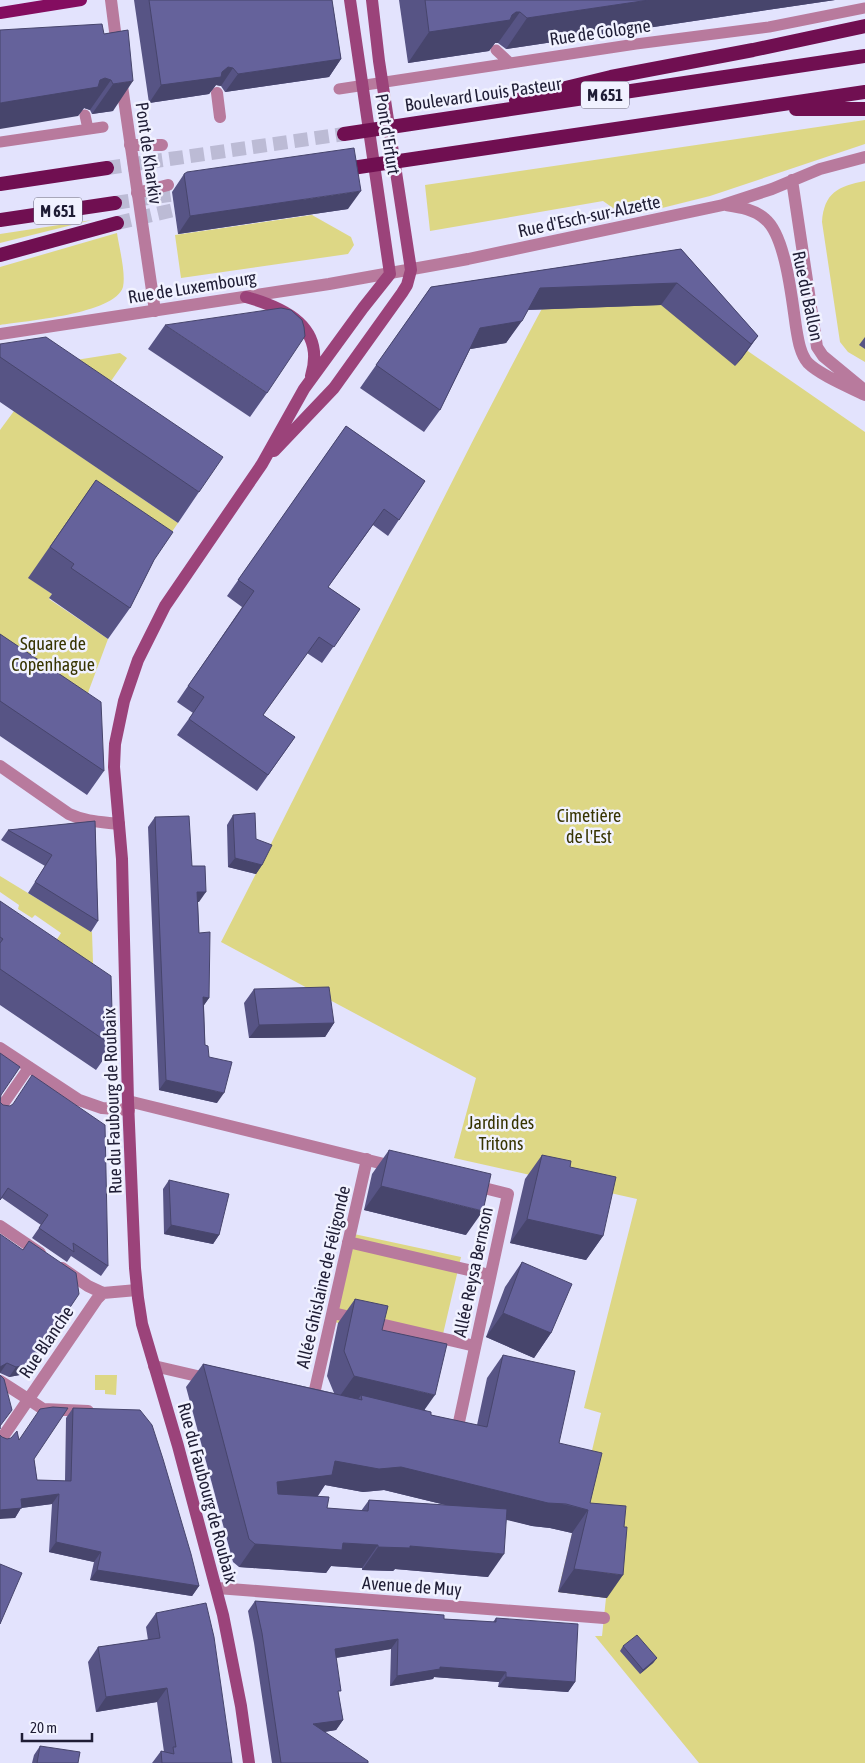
<svg xmlns="http://www.w3.org/2000/svg" width="865" height="1763" viewBox="0 0 865 1763" font-family="'Asap Condensed',sans-serif">
	<rect width="100%" height="100%" fill="#e3e3fd"/>
	<path fill="#ddd785" d="M865,120V144L710,196L626,217L603,201L430,231L425,185Z
		M865,181V362L848,352L840,342L822,222C824,193 838,186 865,181Z
		M312,215L351,237L354,245L348,254L181,278L175,235Z
		M92,220L0,243V234Z
		M117,233C119,247 126,273 123,287C115,314 25,321 0,325V267Z
		M665,271L716,329L865,432V1763H699L595,1636H602L606,1598L558,1592L601,1413L584,1408L637,1199L454,1158L476,1078L221,942C333,725 437,503 553,288Z
		M120,353L127,358L102,394L57,363Z
		M14,411L178,523L169,536L29,578L52,594L49,599L108,639L89,690L85,705L0,669V430Z
		M0,876L92,932L94,992L52,947L61,933L35,915L32,918L18,909L19,905L0,892Z
		M354,1234L461,1257L440,1347L334,1322Z
		M95,1375H117L116,1395L105,1394V1390H95Z"/>
	<g fill="none" stroke-linecap="round" stroke-linejoin="round">
		<path stroke="#bcbbd5" stroke-width="14" stroke-dasharray="14 7" stroke-linecap="butt" d="M107,168L344,134
			M115,203L189,192
			M117,223L191,206"/>
		<path stroke="#b87a9d" stroke-width="11" d="M496,50L510,63
			M339,89L636,44L769,27L865,8
			M85,115L88,129
			M0,142L103,127
			M0,1109L29,1067"/>
		<path stroke="#b87a9d" stroke-width="12" d="M217,93L220,117
			M130,145H162
			M137,193L168,185
			M348,1242L490,1275
			M333,1313L475,1346
			M28,1399L43,1409L88,1411
			M312,1403L367,1159"/>
		<path stroke="#b87a9d" stroke-width="12" d="M111,0L117,47
			M121,79L155,311
			M0,766L69,814C86,822 102,822 119,824
			M0,1048L79,1100L102,1108L129,1110
			M128,1101L396,1167
			M0,1226L40,1253
			M62,1268L88,1286L103,1293
			M154,1366L210,1379
			M0,1381L28,1399
			M456,1436L508,1194L472,1185
			M0,1441L97,1299L103,1293L137,1290
			M217,1588L604,1618"/>
		<path stroke="#b87a9d" stroke-width="12" d="M792,180L817,347L823,356L862,388
			M726,205C739,207 754,209 765,219C786,236 792,301 796,327C798,339 800,354 808,363C820,375 849,387 865,395
			M0,334L329,284L468,259L723,205L772,189L820,169L865,157"/>
		<path stroke="#9b437a" stroke-width="12" d="M246,297C285,308 326,327 311,376
			M274,451L334,388L402,293L407,285L411,270L379,61L372,0
			M249,1763L241,1706L223,1615L178,1446L142,1324L138,1298L135,1268L128,1101L122,859L114,767L115,744L124,701L138,660L165,606L262,464L304,389L363,308L390,274L350,0"/>
		<path stroke="#840d60" stroke-width="12" d="M0,13L81,0"/>
		<path stroke="#700f51" stroke-width="14" d="M516,100L611,77L753,50L865,26
			M796,109H865
			M344,134L865,56
			M352,168L865,92
			M0,184L107,168
			M0,220L115,203
			M0,255L117,223"/>
	</g>
	<path fill="#575485" fill-rule="evenodd" d="M134,0H332L341,59L329,77L225,92L221,86L216,85L209,94L149,103Z
		M399,0H835L506,49L498,43H495L489,51L408,63Z
		M128,30L113,111L92,114L90,110L84,108L78,116L104,34Z
		M184,174L348,209L178,234L172,192Z
		M681,249L758,336L742,358L735,366L661,305L528,310L506,343L470,349L440,410L424,432L360,388L431,287Z
		M165,325L267,393L250,417L148,349Z
		M865,337V349L859,345Z
		M0,344L199,492L178,523L0,402Z
		M346,426L425,481L388,536L373,525L328,587L360,609L322,663L307,653L263,715L295,737L257,791L177,735L193,713L177,702L242,607L227,596Z
		M96,480L154,560L130,608L108,639L49,598L52,594L28,578Z
		M0,634L104,771L87,795L0,736Z
		M233,815L256,839L262,865L256,874L228,867L227,825Z
		M155,817L192,866L199,902H198L199,933L209,998L204,1005L205,1045L209,1057L217,1103L159,1090L148,827Z
		M95,821L98,921L91,932L28,893L45,866L1,840L8,830Z
		M0,901L113,1046L96,1070L0,1005Z
		M254,989L334,1023L325,1037L249,1038L244,1003Z
		M0,1053V1102L108,1266L101,1276L71,1256L67,1262L32,1238L41,1225L2,1198L0,1200Z
		M389,1150L466,1235L364,1210L372,1174Z
		M542,1155L570,1167L603,1236L586,1260L510,1243L525,1179Z
		M169,1180L219,1235L213,1244L164,1234L163,1189Z
		M0,1234L32,1364L25,1374L9,1377L0,1373Z
		M522,1262L551,1333L534,1358L486,1337L505,1287Z
		M355,1299L382,1330L425,1410L431,1415L477,1425L487,1378L503,1355L559,1443L590,1503L607,1598L558,1592L572,1533L550,1528L532,1526L506,1519L488,1577L395,1569L393,1571L362,1570V1568L331,1566L326,1573L239,1567L233,1562L186,1387L203,1364L334,1393L327,1376L338,1323ZM325,1485L363,1492L384,1490L446,1505L369,1500L361,1511L327,1508L318,1496Z
		M73,1408L199,1586L192,1596L90,1580L94,1562L49,1552L52,1504L21,1508L15,1518L2,1437L7,1439H19L34,1459L37,1480L65,1481L66,1418Z
		M255,1601L444,1619L493,1622L496,1618L575,1682L568,1692L498,1687L499,1682L434,1677L433,1679L390,1686L391,1649L336,1658L338,1695L343,1720L336,1730L324,1732L368,1763H272L254,1643L248,1611Z
		M156,1613L232,1763H152L161,1751L164,1752L157,1702L96,1712L88,1662L98,1647L148,1640L146,1627Z
		M623,1646L657,1658L653,1663L640,1674L620,1651Z
		M40,1746L78,1763H32L34,1755Z"/>
	<path fill="#47456c" d="M649,0H835L506,49L527,18Z
		M516,12H520L498,43H495L489,51L408,63L429,32L512,15Z
		M341,59L329,77L225,92L238,74Z
		M228,67L233,68L221,86L216,85L209,94L149,103L161,85L222,72Z
		M105,78L111,80L90,110L84,108L78,116L0,129V103L100,80Z
		M133,81L113,111L92,114L113,84Z
		M361,191L348,209L178,234L190,216Z
		M677,283L661,305L524,310L540,288Z
		M522,321L506,343L465,350L480,328Z
		M758,336L742,358L735,366L751,344Z
		M235,858L262,865L256,874L228,867Z
		M197,892H206L199,902H190Z
		M203,997L209,998L202,1008Z
		M334,1023L325,1037L249,1038L259,1025Z
		M166,1080L224,1093L217,1103L159,1090Z
		M381,1186L483,1211L466,1235L364,1210Z
		M527,1219L603,1236L586,1260L510,1243Z
		M171,1225L219,1235L213,1244L164,1234Z
		M503,1313L551,1333L534,1358L486,1337Z
		M7,1363L0,1373V1367Z
		M32,1364L25,1374L9,1377L16,1367Z
		M354,1376L435,1395L418,1419L362,1400L361,1395L355,1404L337,1400Z
		M335,1461L401,1467L588,1510L572,1533L550,1528L532,1526L384,1490L363,1492L325,1485L316,1498L261,1505L277,1482Z
		M59,1494L52,1504L21,1508L15,1518L0,1519V1510L21,1499Z
		M56,1542L101,1552L94,1562L49,1552Z
		M343,1543L378,1545L362,1568L331,1566L326,1573L239,1567L255,1544Z
		M410,1546L504,1554L488,1577L395,1569L393,1571L362,1570L378,1547Z
		M574,1569L623,1575L607,1598L558,1592Z
		M97,1570L199,1586L192,1596L90,1580Z
		M398,1639L391,1649L328,1659L335,1649Z
		M657,1658L653,1663L640,1674L643,1670Z
		M440,1667L506,1672L499,1682L434,1677L433,1679L390,1686L397,1676Z
		M506,1677L575,1682L568,1692L498,1687Z
		M167,1688L157,1702L96,1712L106,1697Z
		M343,1720L336,1730L306,1735L313,1724Z"/>
	<path fill="#65629b" stroke="#47456c" d="M149,0H332L341,59L238,74L233,68L228,67L222,72L221,77L161,85Z
		M425,0H649L527,18L520,12H516L512,15L510,20L429,32Z
		M102,24L104,34L128,30L133,81L113,84L111,80L105,78L100,80L98,87L0,103V30Z
		M354,148L361,191L190,216L184,174L187,172Z
		M681,249L758,336L751,344L677,283L540,288L522,321L480,328L440,410L376,365L431,287Z
		M281,308L291,310L302,320L304,327L305,336L267,393L165,325Z
		M46,337L223,457L199,492L0,357V344Z
		M346,426L425,481L399,520L384,509L328,587L360,609L334,647L319,637L263,715L295,737L268,775L189,719L204,697L188,686L254,591L238,580Z
		M96,480L173,532L154,560L130,608L71,568L74,564L50,547Z
		M0,634L101,702L104,771L0,701Z
		M255,813L256,839L272,845L262,865L235,858L233,815Z
		M189,816L192,866H205L206,892H197L199,933L210,932L209,998L203,997L205,1045L208,1046L209,1057L232,1062L224,1093L166,1080L155,817Z
		M95,821L98,921L35,882L52,855L8,830Z
		M0,901L111,976L113,1046L0,969V943L3,939L0,937Z
		M329,987L334,1023L259,1025L254,989Z
		M0,1053L20,1067L1,1095L0,1102L3,1105L10,1106L13,1104L32,1075L105,1125L108,1266L73,1243L74,1252L39,1228L48,1215L8,1188L0,1200Z
		M389,1150L491,1174L483,1211L381,1186Z
		M542,1155L571,1161L570,1167L616,1177L603,1236L527,1219Z
		M169,1180L229,1194L219,1235L171,1225Z
		M0,1234L23,1250L29,1241L76,1273L79,1294L32,1364L16,1367L7,1363L0,1367Z
		M522,1262L572,1284L551,1333L503,1313Z
		M355,1299L388,1306L382,1330L447,1344L435,1395L354,1376L344,1351Z
		M503,1355L575,1371L559,1443L602,1453L590,1503L626,1506L624,1527H627L623,1575L574,1569L588,1510L566,1504L548,1503L401,1467L379,1469L335,1461L332,1475L277,1482L278,1494L329,1497L327,1508L368,1511L369,1500L507,1509L504,1554L410,1546V1548L378,1547V1545L343,1543L342,1550L255,1544L249,1539L203,1364L362,1400L361,1395L431,1412V1415L487,1427Z
		M0,1375L4,1379L12,1410L0,1426V1429Z
		M53,1407L68,1408L34,1459L37,1480L71,1481L73,1408L140,1410L152,1425L163,1459L191,1554L199,1586L97,1570L101,1552L56,1542L59,1494L21,1499L22,1508L0,1510V1435L2,1437L7,1439L11,1438L17,1431L19,1440L40,1409Z
		M0,1564L22,1573L0,1624Z
		M255,1601L444,1615V1619L496,1622V1618L578,1624L575,1682L506,1677V1672L440,1667V1669L397,1676L398,1639L335,1649L341,1691H338L343,1720L313,1724L368,1761V1763H281L262,1633Z
		M206,1603L214,1637L232,1763H162L161,1751L174,1754L173,1747H176L167,1688L106,1697L98,1647L160,1638L156,1613Z
		M637,1635L657,1658L643,1670L623,1646Z
		M40,1746L80,1752L78,1763H37Z"/>
	<g text-anchor="middle" dominant-baseline="central" stroke-width="5" stroke-linejoin="round" paint-order="stroke">
		<g fill="#f1f2ff" stroke="#5e5d72" stroke-width="1">
			<rect x="581" y="81.5" width="48" height="27" rx="4"/>
			<rect x="34" y="197.5" width="48" height="27" rx="4"/>
		</g>
		<g font-size="16" font-weight="bold" fill="#1f1d35">
			<text x="605" y="95">M 651</text>
			<text x="58" y="211">M 651</text>
		</g>
		<g font-size="18" fill="#1f1d35" stroke="#f1f2ff">
			<text transform="translate(600 32) rotate(-8)">Rue de Cologne</text>
			<text transform="translate(483 94) rotate(-8)">Boulevard Louis Pasteur</text>
			<text transform="translate(388 134) rotate(81)">Pont d'Erfurt</text>
			<text transform="translate(149 153) rotate(82)">Pont de Kharkiv</text>
			<text transform="translate(589 216) rotate(-12)">Rue d'Esch-sur-Alzette</text>
			<text transform="translate(192 287) rotate(-9)">Rue de Luxembourg</text>
			<text transform="translate(808 296) rotate(78)">Rue du Ballon</text>
			<text transform="translate(112 1101) rotate(-92)">Rue du Faubourg de Roubaix</text>
			<text transform="translate(473 1272) rotate(-78)">Allée Reysa Bernson</text>
			<text transform="translate(323 1277) rotate(-77)">Allée Ghislaine de Féligonde</text>
			<text transform="translate(46 1342) rotate(-56)">Rue Blanche</text>
			<text transform="translate(208 1493) rotate(75)">Rue du Faubourg de Roubaix</text>
			<text transform="translate(412 1586) rotate(4)">Avenue de Muy</text>
		</g>
		<g font-size="18" fill="#373401" stroke="#f1f2ff">
			<text x="53" y="643">Square de<tspan x="53" dy="21">Copenhague</tspan></text>
			<text x="589" y="815">Cimetière<tspan x="589" dy="21">de l'Est</tspan></text>
			<text x="501" y="1122">Jardin des<tspan x="501" dy="21">Tritons</tspan></text>
		</g>
	</g>
	<path d="M22 1733v8h70v-8" fill="none" stroke="#1f1d35" stroke-width="2.5"/>
	<text x="30" y="1733" font-size="15" fill="#1f1d35" stroke="#f1f2ff" stroke-width="4" paint-order="stroke">20 m</text>
</svg>
